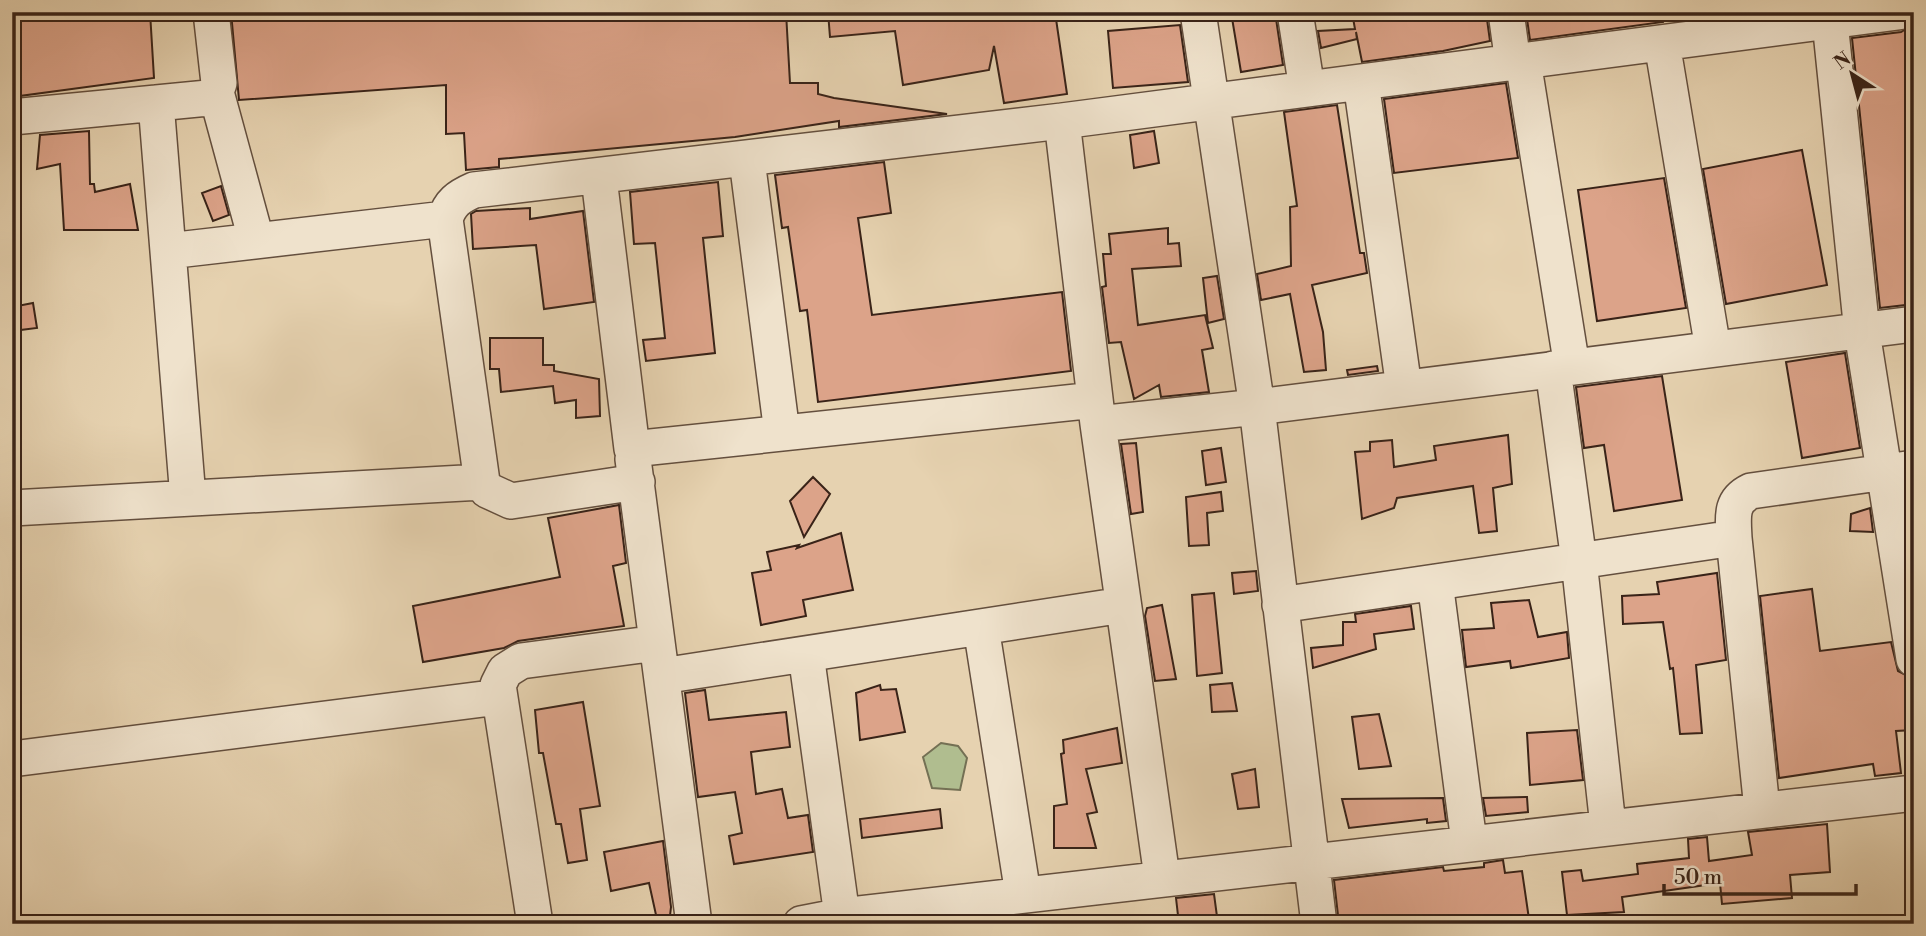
<svg xmlns="http://www.w3.org/2000/svg" width="1926" height="936" viewBox="0 0 1926 936" font-family="'Libre Bodoni',serif">
	<rect width="100%" height="100%" fill="#e6d2b0"/>
	<filter id="stains"><feTurbulence type="fractalNoise" baseFrequency=".00286" numOctaves="4"/><feColorMatrix values="0 0 0 0 .2 0 0 0 0 .09 0 0 0 0 .02 0 0 0 .5 -.17"/></filter>
	<radialGradient id="worn" r=".72"><stop offset=".6" stop-color="#630" stop-opacity="0"/><stop offset="1" stop-color="#630" stop-opacity=".3"/></radialGradient>
	<path fill="#b0bd8f" stroke="#747054" stroke-width="2" d="M941,743L958,746L967,758L960,790L932,788L923,757Z"/>
	<path fill="#dca389" stroke="#392318" stroke-width="2" d="M12,12H150L154,78L12,97Z
		M231,12H786L790,83H818V94L834,98L947,114L839,127V121L735,137L499,159V167L466,170L464,133L446,134V85L239,100Z
		M828,12H1055L1067,94L1004,103L994,46L989,70L903,85L895,31L830,37Z
		M1231,12H1275L1283,65L1241,72Z
		M1381,12H1486L1490,41L1443,51L1362,62L1356,32L1357,39L1321,48L1318,31L1355,29L1353,18Z
		M1526,12H1662L1663,22L1530,40Z
		M1914,24V304L1880,308L1852,38L1901,32Z
		M1180,25L1188,82L1113,88L1108,31Z
		M1506,83L1518,158L1394,173L1384,99Z
		M1337,105L1360,253H1364L1367,273L1312,285L1323,332L1326,370L1304,372L1290,294L1261,300L1257,274L1291,266L1290,207L1297,206L1284,112Z
		M89,131L90,184H94L95,192L130,184L138,230H64L60,164L37,169L40,135Z
		M1154,131L1159,163L1134,168L1130,135Z
		M1802,150L1827,285L1726,304L1703,169Z
		M884,162L891,213L858,218L872,315L1062,292L1071,371L818,402L807,310L800,311L788,227L782,228L775,175Z
		M1664,178L1686,308L1597,321L1578,190Z
		M718,182L723,236L703,238L715,353L646,361L643,340L665,338L655,243L634,244L630,192Z
		M221,186L229,215L213,221L202,193Z
		M530,208V219L583,211L594,302L544,309L536,245L473,249L471,214L476,211Z
		M1168,228V244L1179,243L1181,266L1132,269L1138,325L1205,315L1213,348L1202,350L1209,392L1161,397L1159,385L1134,399L1121,342L1109,343L1102,287L1106,286L1103,254H1111L1109,234Z
		M1217,276L1224,319L1208,323L1203,278Z
		M33,303L37,328L12,331V307Z
		M490,338H543V365H554V371L599,379L600,416L576,418V400L555,403L553,386L501,392L499,369H490Z
		M1845,353L1860,448L1802,458L1786,362Z
		M1377,366L1378,371L1348,375L1347,370Z
		M1662,376L1682,500L1614,511L1604,445L1584,448L1576,387Z
		M1508,435L1512,484L1493,488L1497,531L1479,533L1473,486L1397,498L1394,508L1362,519L1355,452L1370,451V442L1392,440L1394,467L1436,460L1434,446Z
		M1136,443L1143,512L1131,514L1121,444Z
		M1221,448L1226,482L1206,485L1202,451Z
		M813,477L830,494L804,537L790,501Z
		M1221,492L1223,511L1207,513L1209,545L1189,546L1186,497Z
		M619,505L626,563L613,566L624,626L518,641L504,648L423,662L413,606L560,577L548,518Z
		M1870,508L1873,532L1850,531L1851,514Z
		M841,533L853,590L803,600L806,616L761,625L752,573L771,570L767,552L799,545L797,548Z
		M1256,571L1258,591L1234,594L1232,573Z
		M1717,573L1726,660L1696,665L1702,733L1680,734L1673,668L1670,669L1663,622L1623,624L1622,596L1659,594L1657,582Z
		M1812,589L1820,651L1891,642L1898,671L1914,679V730L1896,731L1901,773L1875,776L1873,764L1779,778L1760,596Z
		M1214,593L1222,673L1197,676L1192,595Z
		M1529,600L1538,637L1567,632L1569,658L1511,668L1510,661L1466,667L1462,630L1494,628L1491,603Z
		M1162,605L1176,679L1155,681L1145,616L1147,608Z
		M1411,606L1414,629L1374,634L1376,649L1313,668L1311,648L1343,645V622H1356L1355,614Z
		M1232,683L1237,711L1212,712L1210,685Z
		M880,685L881,690L896,689L905,732L860,740L856,693Z
		M705,690L709,720L786,712L790,747L751,752L756,794L782,789L788,818L808,815L813,852L734,864L729,836L742,833L735,792L698,797L685,693Z
		M583,702L600,806L580,809L587,860L568,863L561,824H556L543,753H539L535,710Z
		M1379,714L1391,766L1359,769L1352,717Z
		M1117,728L1122,763L1086,769L1097,812L1087,814L1096,848H1054V806L1067,804L1061,754L1064,753L1063,740Z
		M1577,730L1583,780L1530,785L1527,733Z
		M1255,769L1259,807L1238,809L1232,774Z
		M1527,797L1528,812L1486,816L1483,798Z
		M1443,798L1446,821L1427,823V819L1349,828L1342,799Z
		M940,809L942,828L862,838L860,819Z
		M1827,824L1830,872L1790,875L1792,898L1722,904L1720,883L1622,897L1624,912L1567,915L1562,872L1581,870L1583,881L1638,874L1637,864L1689,858L1688,839L1707,837L1709,861L1752,855L1748,832Z
		M663,841L671,907L669,924H658L649,883L611,891L604,852Z
		M1503,860L1505,873L1522,871L1529,919H1526L1527,924H1339L1334,880L1443,867L1444,871L1484,867V863Z
		M1214,894L1218,924H1179L1176,898Z"/>
	<g fill="none" stroke-linecap="round" stroke-linejoin="round">
		<g stroke="#644f3e" stroke-width="38">
			<path id="minor" d="M1198,12L1257,407L1319,924
				M1295,12L1307,89
				M1506,12L1513,63
				M1829,12L1862,332L1914,659
				M1662,43L1713,349
				M1523,61L1572,367
				M1361,82L1404,388
				M216,92L256,239
				M156,103L188,498
				M12,117L208,98L216,92L219,83L211,12
				M1062,121L1098,424L1162,877
				M747,160L782,433
				M599,178L632,449L1095,400
				M168,251L445,219
				M1553,369L1579,561L1608,826
				M1098,424L1257,407L1914,324
				M633,459L694,924
				M637,482L511,501L487,490L482,482L445,219C450,203 458,197 474,190L1062,121L1898,12
				M12,508L482,482
				M1435,582L1469,842
				M1280,605L1734,538
				M981,627L1023,894
				M806,654L842,916
				M662,676L1123,605
				M12,759L499,697
				M1762,809L1734,538C1733,517 1730,501 1751,491L1914,468
				M535,924L498,685L505,671L521,661L657,643
				M801,924L842,916L1914,793"/>
		</g>
		<use href="#minor" stroke="#efe2cc" stroke-width="35"/>
	</g>
	<rect width="1926" height="936" fill="none" stroke="#e6d2b0" stroke-width="42"/>
	<rect x="14" y="14" width="1898" height="908" fill="none" stroke="#392318" stroke-width="3.5"/>
	<rect x="21" y="21" width="1884" height="894" fill="none" stroke="#392318" stroke-width="2"/>
	<g transform="translate(1852 74) rotate(324)" stroke="#efe2cc" stroke-width="5" paint-order="stroke">
	<path d="M0-5L12 26L0 18L-12 26Z" fill="#392318"/>
	<text y="-10" font-size="19" font-weight="bold" text-anchor="middle" fill="#392318">N</text>
	</g>
	<path d="M1664 884v10h192v-10" fill="none" stroke="#392318" stroke-width="3.5"/>
	<text x="1674" y="884" font-size="21" fill="#392318" stroke="#efe2cc" stroke-width="5" paint-order="stroke">50 m</text>
	<rect width="100%" height="100%" filter="url(#stains)"/>
	<rect width="100%" height="100%" fill="url(#worn)"/>
</svg>
